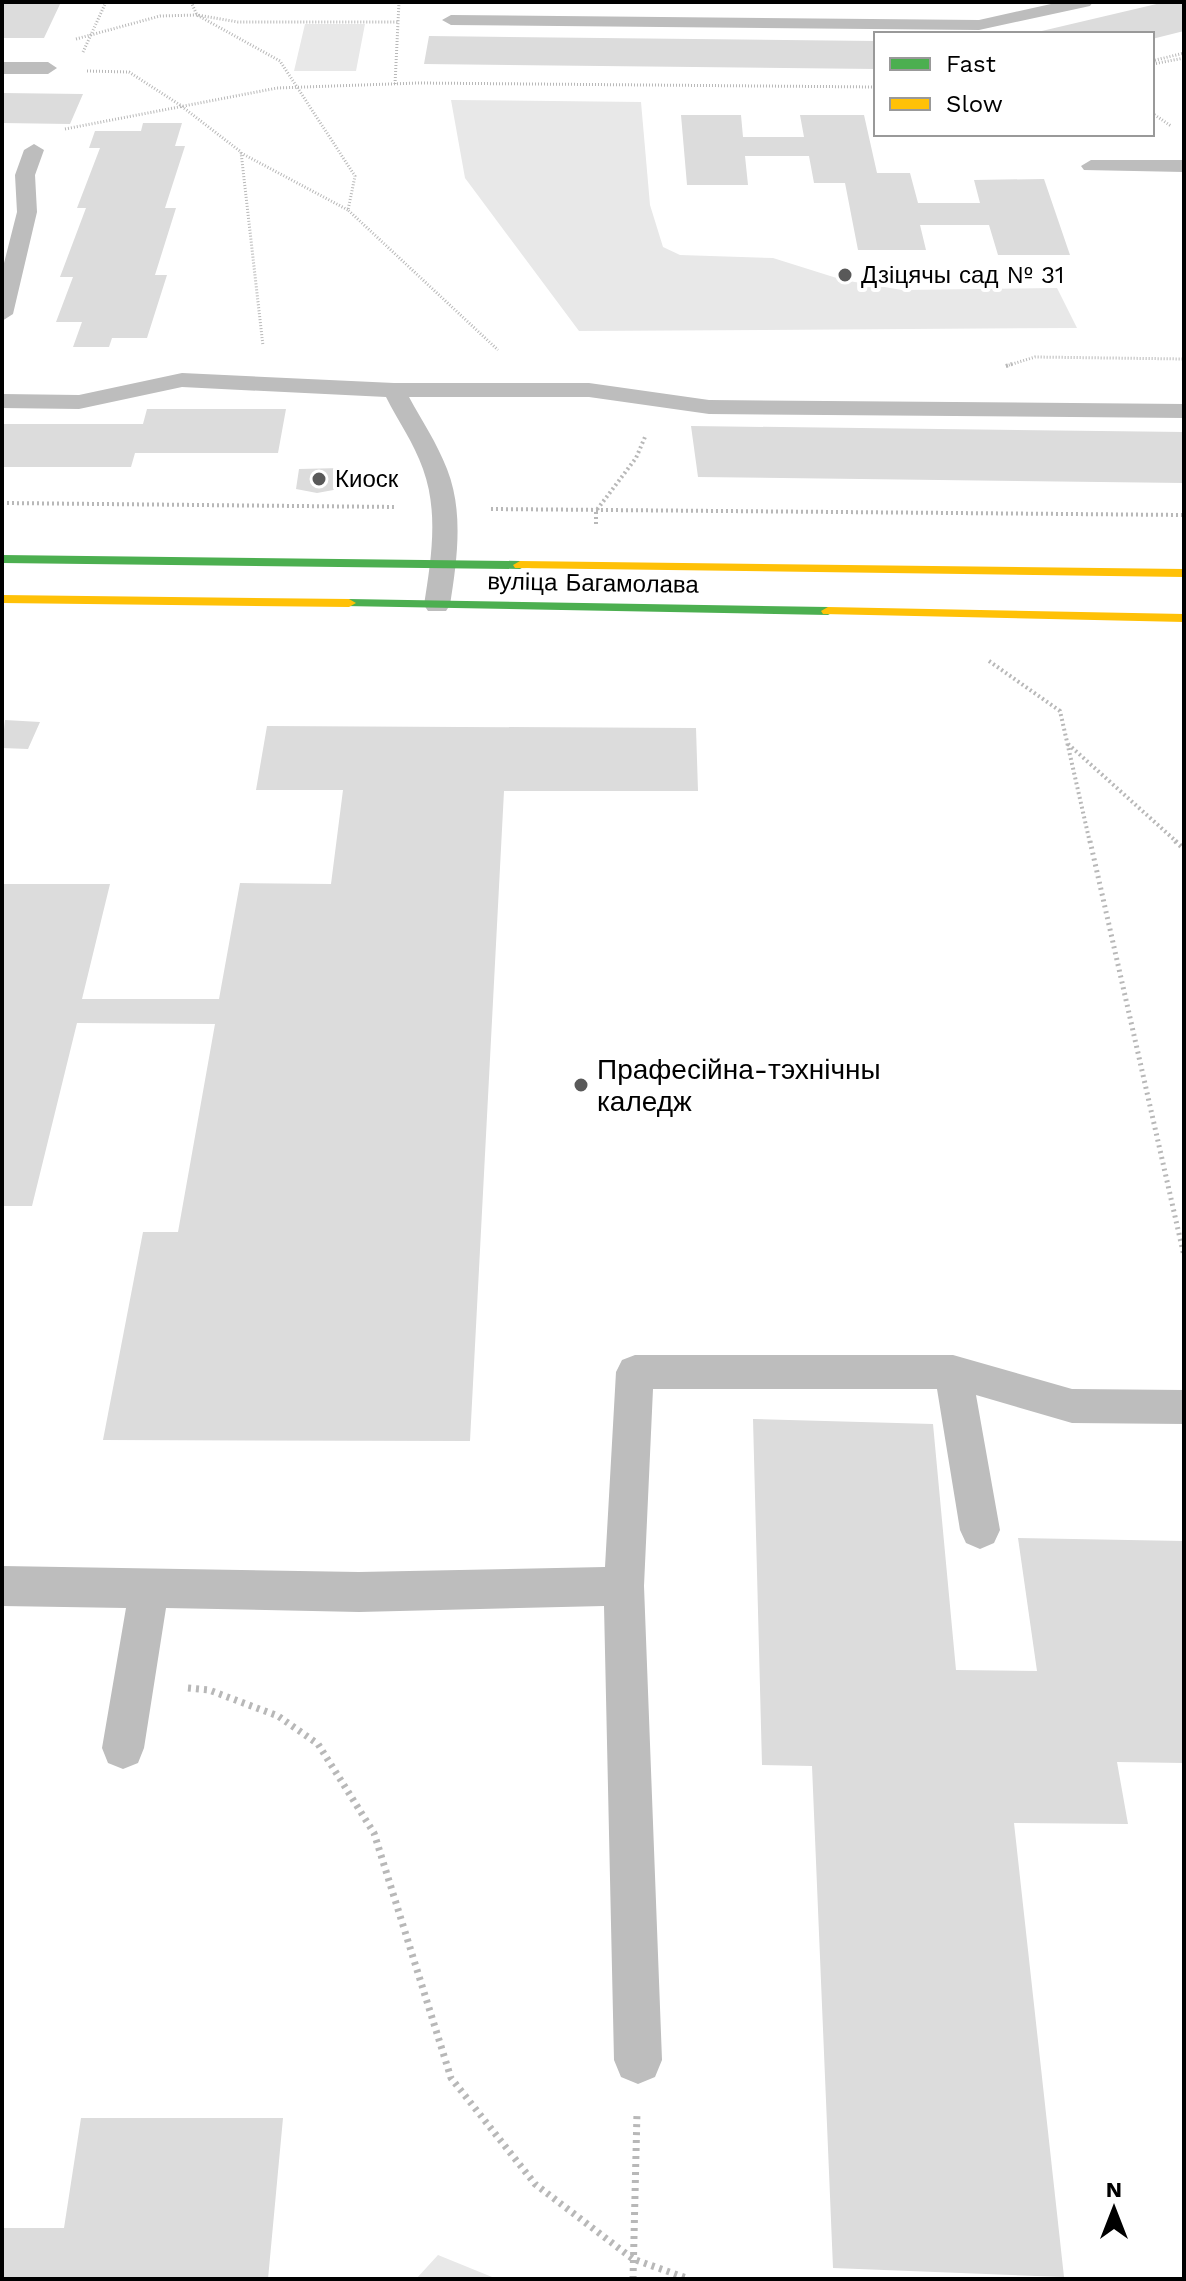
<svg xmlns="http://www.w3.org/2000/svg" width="1186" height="2281" viewBox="0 0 1186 2281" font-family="'Work Sans',sans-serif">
	<rect width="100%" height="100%" fill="#fff"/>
	<path fill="#e8e8e8" d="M305,24H365L356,71H294Z
		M451,100L641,102L650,205L663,247L680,255L773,258L843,280L902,290L1057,288L1077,328L579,331L465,178Z
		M438,2255L497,2279H416Z"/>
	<path fill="#dcdcdc" d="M2,2H61L44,38H2Z
		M1165,2H1184V31L1152,39V34H1029Z
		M429,36L876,41V69L424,64Z
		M2,93L83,94L70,124L2,123Z
		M681,115H741L743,137H804L800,115H864L877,173H910L918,203H980L974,180L1044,179L1070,255H998L989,225H920L926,250H858L845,183H814L809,156H745L748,185H687Z
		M143,123H182L175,146H185L165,208H176L155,275H167L147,338H112L109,347H73L82,322H56L73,277H60L86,208H77L100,148H89L95,131H141Z
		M147,409H286L278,453H135L131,467H2V424H143Z
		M691,426L1184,432V483L698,477Z
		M341,468L339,489L317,493L296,489L299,469Z
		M5,720L40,722L28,749L2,748Z
		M267,726L696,728L698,791H504L470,1441L103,1440L143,1232H178L215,1024L77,1023L32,1206H2V884H110L82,999H219L240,883L331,884L343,790H256Z
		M753,1419L933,1424L956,1670L1037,1671L1018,1538L1184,1541V1763L1117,1762L1128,1824L1014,1823L1064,2277L833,2268L812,1766L762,1765Z
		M81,2118H283L268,2279H2V2228H64Z"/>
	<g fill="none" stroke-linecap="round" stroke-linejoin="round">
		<path stroke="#b8b8b8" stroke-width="3" stroke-dasharray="1 2" stroke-linecap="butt" d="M191,2L197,15L280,61L355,176L348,210L498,350
			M76,39L160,16L197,15L238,22H399
			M83,52L106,2
			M1152,61L1184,53
			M1153,64L1184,58
			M87,71L129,72L180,105L241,152L263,346
			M395,84L399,2
			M1152,113L1171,126
			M65,129L277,88L418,83L876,87
			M241,153L348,210
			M1006,366L1035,357L1184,359"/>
		<path stroke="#b8b8b8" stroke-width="4" stroke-dasharray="2 3" stroke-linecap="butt" d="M1006,366L1012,364
			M2,503L397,507
			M491,509L1184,515
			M596,524V511L636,458L645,437
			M989,661L1060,711L1090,843
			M1068,744L1178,843"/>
		<path stroke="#b8b8b8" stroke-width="5" stroke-dasharray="2 4" stroke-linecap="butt" d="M1090,841L1184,1256
			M1175,841L1184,849"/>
		<path stroke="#b8b8b8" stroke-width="7" stroke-dasharray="3 5" stroke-linecap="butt" d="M188,1688L209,1690L278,1716L318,1744L374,1833L451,2078L535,2184L633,2259L689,2279
			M633,2279L637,2112"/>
		<path fill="#bdbdbd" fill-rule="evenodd" d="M1060,2H1093L1090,6L979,30L451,25L442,20L451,15L979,20Z
			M2,62H48L57,68L48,74H2Z
			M34,144L44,150L35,175L37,212L13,314L2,321V271L17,212L15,175L24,150Z
			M1091,160H1184V172L1084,170L1081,166Z
			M182,373L394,383H589L709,400L1184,404V418L709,414L589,397H409C422,421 437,443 447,469C464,512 457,560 450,605L446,611H428L424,605C431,560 439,513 423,469C414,443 398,421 386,397L182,387L79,409L2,408V394L79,395Z
			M635,1355H953L1072,1389L1184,1390V1424L1072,1423L976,1395L1000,1530L994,1543L980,1549L966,1543L960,1530L937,1389H653L644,1586L662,2060L655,2077L638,2084L621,2077L614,2060L604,1606L359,1612L166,1608L144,1748L138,1763L123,1769L108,1763L102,1748L126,1608L2,1606V1566L359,1572L605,1567L616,1372L622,1360Z"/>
		<path fill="#4caf50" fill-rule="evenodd" d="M2,555L520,561L527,565L520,569L2,563Z
			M349,599L828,607L835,611L828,615L344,606V600Z"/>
		<path fill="#ffc107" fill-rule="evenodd" d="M520,561L1184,569V577L515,568L513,565Z
			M2,595L349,599L356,603L349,607L2,603Z
			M828,607L1184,614V622L823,614L821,611Z"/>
	</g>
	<g fill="#595959" stroke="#fff" stroke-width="3">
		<circle cx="845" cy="275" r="8"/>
		<circle cx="319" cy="479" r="8"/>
		<circle cx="581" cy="1085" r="8"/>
	</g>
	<g text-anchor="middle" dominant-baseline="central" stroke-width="8" stroke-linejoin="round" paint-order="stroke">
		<g font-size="24" fill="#000" stroke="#fff" text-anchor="start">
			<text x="861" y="275">Дзіцячы сад № 31</text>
			<text x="335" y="479">Киоск</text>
		</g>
		<g font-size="24" fill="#000" stroke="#fff">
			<text transform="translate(593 583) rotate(1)">вуліца Багамолава</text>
		</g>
		<g font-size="28" fill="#000" stroke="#fff" text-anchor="start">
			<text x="597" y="1069">Прафесійна-тэхнічны<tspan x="597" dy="32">каледж</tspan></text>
		</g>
	</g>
	<rect width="1186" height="2281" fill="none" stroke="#000000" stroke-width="8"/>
	<rect x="874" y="32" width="280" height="104" fill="#ffffff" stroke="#999999" stroke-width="2"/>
	<rect x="890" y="58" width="40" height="12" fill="#4caf50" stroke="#999999" stroke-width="2"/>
	<text x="946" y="72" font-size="24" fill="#000000">Fast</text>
	<rect x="890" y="98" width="40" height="12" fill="#ffc107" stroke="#999999" stroke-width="2"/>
	<text x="946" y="112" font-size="24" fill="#000000">Slow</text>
	<g transform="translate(1114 2209)" stroke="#ffffff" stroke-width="6" paint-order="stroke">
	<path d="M0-6L14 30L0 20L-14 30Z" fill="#000000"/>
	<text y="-12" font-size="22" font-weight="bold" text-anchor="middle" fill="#000000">N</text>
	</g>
</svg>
